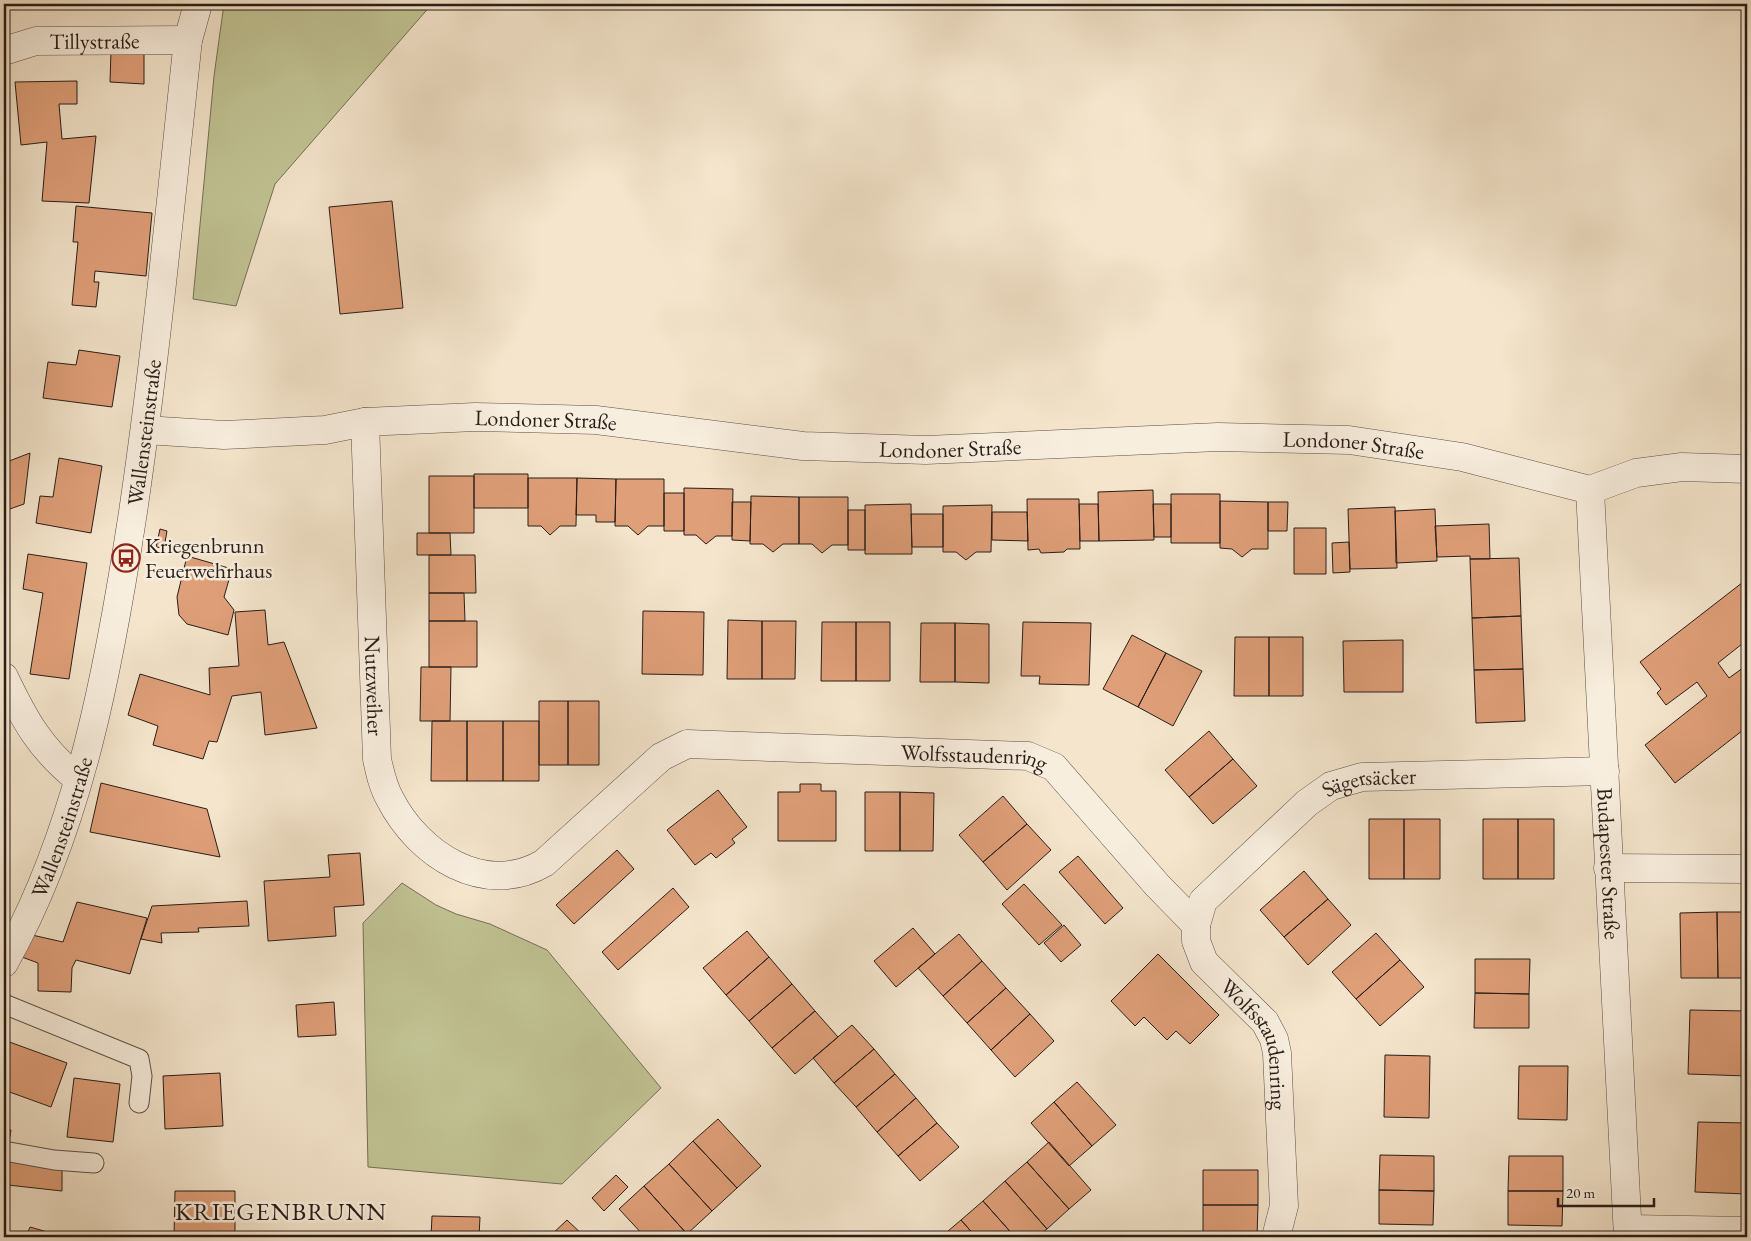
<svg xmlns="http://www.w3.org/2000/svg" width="1751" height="1241" viewBox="0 0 1751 1241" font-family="'EB Garamond',serif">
	<rect width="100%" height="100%" fill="#f4e5cc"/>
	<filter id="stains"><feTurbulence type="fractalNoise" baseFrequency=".004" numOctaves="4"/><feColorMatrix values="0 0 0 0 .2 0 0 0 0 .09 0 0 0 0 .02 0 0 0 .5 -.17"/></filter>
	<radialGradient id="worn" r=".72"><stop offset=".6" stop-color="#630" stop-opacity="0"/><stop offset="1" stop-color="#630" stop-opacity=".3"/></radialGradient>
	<path fill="#c1c394" stroke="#747056" d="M224,4H432L275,184L236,306L193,299L214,76Z
		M402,883L436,905L456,914L490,924L547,950L661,1088L562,1184L368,1167L363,923Z"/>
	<path fill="#df9f79" stroke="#281d18" d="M4,4L8,20L4,21Z
		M111,51L144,52V84L110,82Z
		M77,81V104H59L62,139L96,136L89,203L42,201L47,142L21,145L15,82Z
		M392,201L403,308L340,314L329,207Z
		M76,206L152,213L146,276L95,271L94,282H99L96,307L72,305L78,242H73Z
		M79,350L120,356L112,407L43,398L48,362L76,365Z
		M30,453L24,504L4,511V463Z
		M59,458L102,466L91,533L36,523L40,496L53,497Z
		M474,474H528V508H474Z
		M429,476H474V533H429Z
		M528,478H577L576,526H560L550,535L541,526H528Z
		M577,478L616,479L615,522H596V515H576Z
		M616,479H664V526H648L638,535L628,526H615Z
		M684,488L733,489L732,536H716L706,544L696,535H684Z
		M1153,490L1154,540L1099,541L1098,492Z
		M664,493H684V531H664Z
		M1171,494H1220V543H1171Z
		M751,496L799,497V544H783L773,552L763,544H750Z
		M799,497H848V545H832L822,553L812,544H799Z
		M1027,499H1079L1080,549H1067L1064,552L1041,553L1039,549L1028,550Z
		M1220,501L1268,502V549H1252L1242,557L1232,549L1220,548Z
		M732,502H751L750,541L732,540Z
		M1268,502H1288L1287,531H1268Z
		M911,504L912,554H865V505Z
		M1079,504H1098L1099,541H1080Z
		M1153,504H1171V537H1154Z
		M992,505L991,552H976L966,560L956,552H943V506Z
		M1395,507L1397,568L1350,569L1348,509Z
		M1435,509L1437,561L1396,563L1395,511Z
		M848,510H865V550H848Z
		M992,512H1027L1028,541L992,540Z
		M911,514H943V547H912Z
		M1489,524L1490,559H1470V556L1437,557L1435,526Z
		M1294,528H1326V574H1294Z
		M160,529L167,531L164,548L156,547Z
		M417,533H450L451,555H417Z
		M1349,542L1350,572L1333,573L1332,543Z
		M28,554L87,563L69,679L30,674L43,593L23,589Z
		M429,555H475L476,593H429Z
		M187,556L232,569L224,597L234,610L228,635L187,624L179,615L177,597Z
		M1519,558L1521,616L1472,618L1470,559Z
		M1747,579V640L1718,663L1729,678L1747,665V727L1675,783L1645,745L1707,696L1697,682L1666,705L1657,693L1661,689L1640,662Z
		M429,593H464L465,621H429Z
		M265,610L268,645L284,642L317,728L265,735L261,692L232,696L217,742L209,741L203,759L153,745L158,726L128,715L140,674L210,695L209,668L239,666L235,612Z
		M643,611L704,612L703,675L642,674Z
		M1521,616L1523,669L1474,670L1472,618Z
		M728,620L762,621V679H727Z
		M429,621H477V667H429Z
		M762,621H796L795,679H762Z
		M822,622H856V681H821Z
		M856,622H890V681H856Z
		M1023,622L1091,623L1089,685L1039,684L1040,676H1021Z
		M921,623H955V682H920Z
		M955,623L989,624V683L955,682Z
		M1132,635L1166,653L1138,707L1103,689Z
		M1235,637H1269V696H1234Z
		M1269,637H1303V696H1269Z
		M1403,640V692H1344L1343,641Z
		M1166,653L1202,671L1173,726L1138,707Z
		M421,667H451L450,721H420Z
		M1523,669L1525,721L1476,723L1474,670Z
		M539,701H568V765H539Z
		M568,701H599V765H568Z
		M432,721H467V781H431Z
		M467,721H503V781H467Z
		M503,721H539V781H503Z
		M1209,731L1233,759L1189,797L1165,770Z
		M1233,759L1257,786L1213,824L1189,797Z
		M101,783L207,809L220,857L90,832Z
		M800,784H821V791H836V841H778V792H800Z
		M718,790L747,827L732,839L735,843L716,858L711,853L695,865L667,830Z
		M865,792H900V851H865Z
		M900,792L934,793L933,851H900Z
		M1003,796L1027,824L983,862L959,835Z
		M4,815L9,838L4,839Z
		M1369,819H1404V879H1369Z
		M1404,819H1440V879H1404Z
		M1483,819H1518V879H1483Z
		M1518,819H1554V879H1518Z
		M1027,824L1051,850L1007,890L983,862Z
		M617,850L634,869L574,924L556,905Z
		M360,853L364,905L334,907L336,936L268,941L264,881L330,877L328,855Z
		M1078,856L1123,908L1105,924L1059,872Z
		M1304,871L1328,899L1284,937L1260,910Z
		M1024,884L1062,925L1039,945L1002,904Z
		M673,888L689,907L618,970L602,952Z
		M1328,899L1351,925L1308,965L1284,937Z
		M247,901L249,926L198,928L199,932L161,933L162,943L141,939L152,906Z
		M77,902L147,918L130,974L76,960L72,968L71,992L38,991V963L22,957L32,935L63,942Z
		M1717,912H1747V978H1718Z
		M1717,912L1718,978H1681L1680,913Z
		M1064,925L1081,945L1061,962L1044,943Z
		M913,928L935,954L896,987L874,961Z
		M747,931L769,957L726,995L703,968Z
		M1376,933L1400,960L1356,999L1332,972Z
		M959,934L982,961L943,996L918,968Z
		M1158,954L1219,1015L1190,1044L1176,1031L1167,1040L1144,1017L1135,1026L1111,1001Z
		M769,957L792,984L749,1021L726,995Z
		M1475,959H1530L1529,994L1475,993Z
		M1400,960L1424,987L1380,1026L1356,999Z
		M982,961L1006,988L967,1023L943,996Z
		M792,984L815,1011L772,1048L749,1021Z
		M1006,988L1030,1014L991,1050L967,1023Z
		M1475,993L1529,994V1028H1474Z
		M334,1002L336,1035L298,1037L296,1005Z
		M1690,1010L1747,1011V1076L1688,1074Z
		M815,1011L838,1037L795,1074L772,1048Z
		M1030,1014L1054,1041L1015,1077L991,1050Z
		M852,1025L874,1049L834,1083L813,1058Z
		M4,1040L67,1063L51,1107L4,1090Z
		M874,1049L895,1074L856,1107L834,1083Z
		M1385,1055L1430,1056L1429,1118L1384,1117Z
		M1519,1066H1568L1567,1120L1518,1119Z
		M220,1073L223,1126L165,1129L163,1076Z
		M895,1074L916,1098L877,1132L856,1107Z
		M74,1078L120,1084L113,1142L67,1137Z
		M1077,1082L1116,1125L1092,1146L1054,1102Z
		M916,1098L937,1123L898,1156L877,1132Z
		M1054,1102L1092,1146L1069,1166L1031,1123Z
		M718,1119L761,1166L737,1188L693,1141Z
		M1698,1122L1747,1123V1194L1695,1192Z
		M937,1123L959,1147L920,1181L898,1156Z
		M4,1129L11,1130L8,1148H4Z
		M693,1141L737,1188L712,1211L669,1164Z
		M1049,1142L1091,1190L1069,1209L1027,1162Z
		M1380,1155L1434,1156V1191L1379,1190Z
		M1509,1156H1563V1191H1508Z
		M4,1160L62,1166V1191L8,1185L4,1206Z
		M1027,1162L1069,1209L1047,1229L1005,1181Z
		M669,1164L712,1211L687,1234L644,1186Z
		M1203,1170H1258V1205H1203Z
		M616,1175L628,1187L604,1211L592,1198Z
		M1005,1181L1047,1229L1037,1237H1015L983,1201Z
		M644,1186L687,1234L683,1237H645L619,1209Z
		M1379,1190L1434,1191L1433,1225L1379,1224Z
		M175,1191H235V1237H174Z
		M1508,1191H1563L1562,1226L1508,1225Z
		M983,1201L1015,1237H976L961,1220Z
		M1203,1205H1258L1257,1237H1203Z
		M432,1216L480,1217L479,1237H431Z
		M567,1220L585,1237H549Z
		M961,1220L976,1237H941Z
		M30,1227L65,1237H26Z"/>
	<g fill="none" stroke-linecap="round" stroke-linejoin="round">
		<g stroke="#5b4f45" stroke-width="21">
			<path id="lane" d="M4,1004L139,1059L142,1076L139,1103
				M4,1151L54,1160L94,1163"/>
		</g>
		<g stroke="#5b4f45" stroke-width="29">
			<g id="street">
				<path id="s1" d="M4,51L36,41L188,40"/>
				<path id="s2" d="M365,422L377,759C380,773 383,787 390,799C418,854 484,898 544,863L661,757L687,744L1028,756L1054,767L1157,885L1196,925V941L1204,962L1265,1022L1274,1039L1277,1053L1284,1206L1276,1237"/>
				<path id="s3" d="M145,430L224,435L325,430L365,422L475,417L596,420L803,446L926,450L1218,437L1349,440L1462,457L1590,490L1636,473L1682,467L1747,469"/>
				<path id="s4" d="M1590,490L1628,1237"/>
				<path d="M4,677C24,719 40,749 78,779"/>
				<path d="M1608,868L1747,869"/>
				<path id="s5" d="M1196,925L1203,901L1307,803L1331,786L1362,777L1605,771"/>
				<path id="s6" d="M4,963C80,829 110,663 133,512C156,356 171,198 188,40L198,4"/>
				<path d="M1628,1229L1747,1231"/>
			</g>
		</g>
		<use href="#lane" stroke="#f8eede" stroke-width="19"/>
		<use href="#street" stroke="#f8eede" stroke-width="28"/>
	</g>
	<defs>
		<g id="bus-ring" transform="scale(1.4375)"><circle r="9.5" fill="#f8eede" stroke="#8f2418" stroke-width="1.5"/><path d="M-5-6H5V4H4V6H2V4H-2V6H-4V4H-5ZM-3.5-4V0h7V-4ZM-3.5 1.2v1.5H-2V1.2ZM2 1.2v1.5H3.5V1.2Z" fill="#8f2418"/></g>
	</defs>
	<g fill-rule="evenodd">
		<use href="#bus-ring" x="126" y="558"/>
	</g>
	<g text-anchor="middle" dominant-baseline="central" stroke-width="5" stroke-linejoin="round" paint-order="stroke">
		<g font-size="22" fill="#281d18" stroke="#f8eede">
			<text stroke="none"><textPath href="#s1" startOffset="92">Tillystraße</textPath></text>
			<text stroke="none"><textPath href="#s3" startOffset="402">Londoner Straße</textPath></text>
			<text stroke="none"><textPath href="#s6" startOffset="552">Wallensteinstraße</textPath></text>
			<text stroke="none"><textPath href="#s3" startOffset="1212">Londoner Straße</textPath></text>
			<text stroke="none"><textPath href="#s3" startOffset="808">Londoner Straße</textPath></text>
			<text stroke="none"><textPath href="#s2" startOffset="264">Nutzweiher</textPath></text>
			<text stroke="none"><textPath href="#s2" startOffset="1041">Wolfsstaudenring</textPath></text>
			<text stroke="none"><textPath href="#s5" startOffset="236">Sägersäcker</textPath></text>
			<text stroke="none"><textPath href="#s6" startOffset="148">Wallensteinstraße</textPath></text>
			<text stroke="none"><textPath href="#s4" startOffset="374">Budapester Straße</textPath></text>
			<text stroke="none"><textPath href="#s2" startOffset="1476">Wolfsstaudenring</textPath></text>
		</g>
		<g font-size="22" fill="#281d18" stroke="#f8eede" text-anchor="start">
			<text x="145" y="545">Kriegenbrunn<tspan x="145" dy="25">Feuerwehrhaus</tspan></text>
		</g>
		<g font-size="25" letter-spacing="1" fill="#281d18" stroke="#f8eede">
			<text x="281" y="1211">KRIEGENBRUNN</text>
		</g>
	</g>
	<rect width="1751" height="1241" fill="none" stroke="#f4e5cc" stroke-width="20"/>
	<rect x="5" y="5" width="1741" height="1231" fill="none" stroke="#281d18" stroke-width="2.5"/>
	<rect x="10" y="10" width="1731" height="1221" fill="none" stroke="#281d18"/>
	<path d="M1558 1198v8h96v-8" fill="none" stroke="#281d18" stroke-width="2.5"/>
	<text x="1566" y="1198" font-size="15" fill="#281d18" stroke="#f8eede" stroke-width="4" paint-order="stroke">20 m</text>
	<rect width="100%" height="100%" filter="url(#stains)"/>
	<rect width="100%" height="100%" fill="url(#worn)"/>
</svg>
